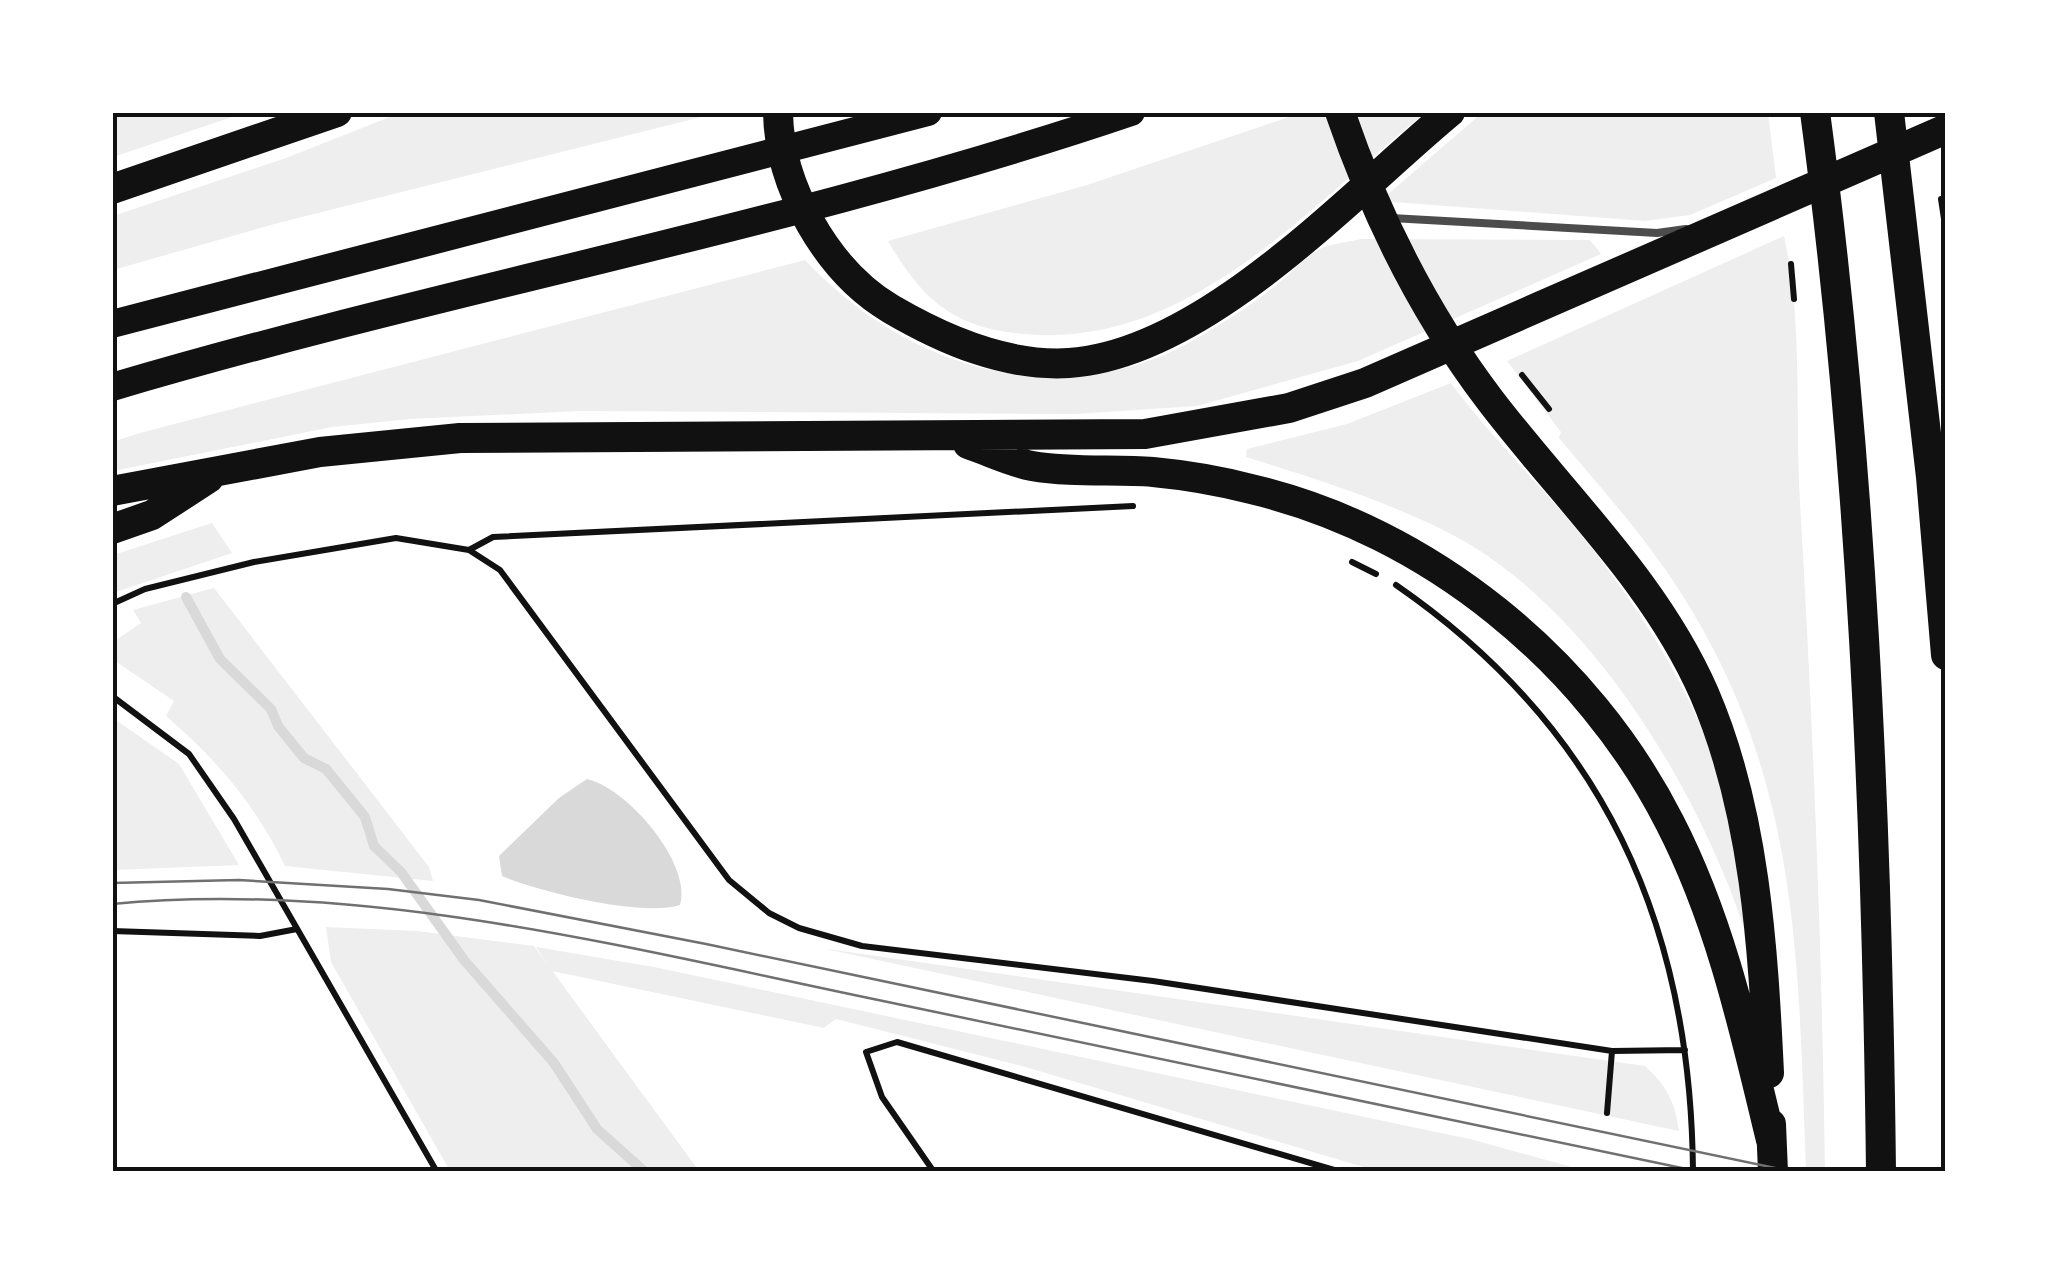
<svg xmlns="http://www.w3.org/2000/svg" width="2058" height="1284" viewBox="0 0 2058 1284" font-family="Merriweather,serif">
	<rect width="100%" height="100%" fill="#fff"/>
	<path fill="#eee" d="M113,112H244V113L113,157Z
		M400,113H717L278,223L113,270V216L286,158Z
		M1301,113H1425C1308,206 1190,349 1024,334C954,328 923,301 888,241L1087,185Z
		M1482,113H1768L1776,178L1690,215L1645,221L1380,201Z
		M1784,236C1803,322 1795,414 1800,502C1813,725 1822,948 1825,1171H1806C1798,956 1800,775 1677,587C1643,534 1599,486 1559,438L1561,432L1507,361Z
		M1361,239L1590,240L1601,254L1358,361L1197,406L1075,414L580,411L410,419L332,427L113,471L112,442L140,433L805,260C911,373 1069,418 1206,333C1228,319 1250,306 1270,290C1287,278 1305,255 1324,247C1336,243 1349,242 1361,239Z
		M1451,383C1495,443 1550,493 1594,551C1655,631 1711,722 1731,822C1738,856 1740,893 1744,928C1696,784 1585,600 1445,531C1381,499 1313,478 1246,457L1247,449L1347,424Z
		M212,523L232,553L113,593V555Z
		M214,588L429,867L433,881L285,866C256,805 216,759 166,716L174,701L115,661L113,642L141,623L133,610Z
		M113,718L179,764L239,865L113,870Z
		M326,927L417,931L534,946L699,1171H450L331,962Z
		M536,947L654,967L1474,1140L1586,1171H1377L1022,1066L836,1019L824,1028L552,971Z
		M821,948L1645,1066C1667,1086 1675,1102 1679,1131Z"/>
	<path fill="#d9d9d9" d="M587,779C627,788 692,863 680,905C642,917 540,892 502,876L499,856L559,798Z"/>
	<g fill="none" stroke-linecap="round" stroke-linejoin="round">
		<path stroke="#d9d9d9" stroke-width="10" d="M186,597L220,659L271,709L278,726L304,758L326,769L365,817L374,846L401,872L464,960L554,1063L597,1129L645,1172"/>
		<path stroke="#111" stroke-width="6" d="M1941,199L1946,232
			M1791,264L1794,299
			M1522,375L1549,409
			M469,550L493,537L1133,506
			M1352,562L1376,574
			M1396,585C1603,728 1691,923 1693,1172
			M112,604L145,589L254,562L396,538L469,550L500,570L729,880L769,913L799,928L862,946L1153,981L1612,1051L1685,1050
			M112,696L189,754L234,819L437,1172
			M112,931L260,936L297,929
			M1607,1113L1612,1051
			M934,1172L882,1097L866,1052L897,1042L1341,1172"/>
		<path stroke="#4c4c4c" stroke-width="8" d="M1391,218L1657,233L1686,229"/>
		<path stroke="#111" stroke-width="28" d="M112,324L928,112
			M112,387C450,287 798,225 1131,112"/>
		<path stroke="#111" stroke-width="30" d="M778,112C779,186 827,271 891,309C944,340 1006,367 1069,363C1205,354 1350,195 1450,112
			M1340,112C1376,217 1423,312 1490,400C1563,496 1655,581 1704,693C1755,811 1763,947 1769,1073
			M1815,112C1862,462 1877,819 1881,1172
			M1889,112L1931,477L1946,655
			M112,189L337,112
			M968,444C989,451 1011,462 1032,466C1072,473 1114,469 1153,472C1185,475 1220,481 1251,489C1429,531 1588,661 1670,823C1721,922 1745,1033 1771,1140
			M112,491L320,452L460,438L1145,434L1289,408L1365,383L1946,129
			M112,529L152,515L209,478
			M1771,1124L1773,1172"/>
		<path stroke="#707070" stroke-width="2.5" d="M112,883L239,880L388,889L479,900L706,944L1794,1172
			M112,904C366,879 636,950 883,1001C1156,1058 1429,1115 1701,1172"/>
	</g>
	<rect width="2058" height="1284" fill="none" stroke="#ffffff" stroke-width="230"/>
	<rect x="115" y="115" width="1828" height="1054" fill="none" stroke="#111" stroke-width="4"/>
</svg>
